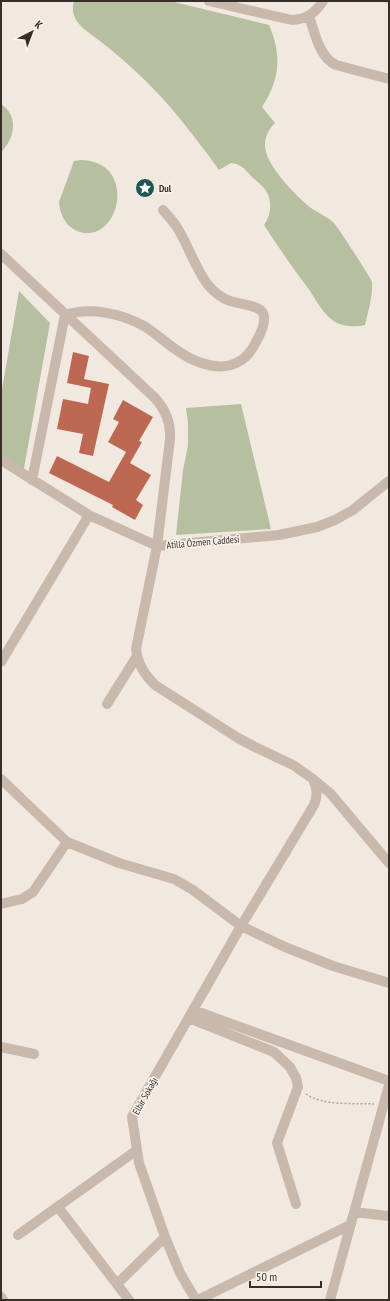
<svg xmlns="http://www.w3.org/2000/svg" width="390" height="1301" viewBox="0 0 390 1301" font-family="'PT Sans Narrow',sans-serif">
	<rect width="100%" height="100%" fill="#f1e8e0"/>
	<path fill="#b6bfa0" d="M74,1H170L269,25C282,55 280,80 262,107L275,123C269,129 265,136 265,145C265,165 296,196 311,208C318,213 328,217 334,223C339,229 371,278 372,282C373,296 368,312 365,325C355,327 345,327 335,322C324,315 317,302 310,291C294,270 279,248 264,225C272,213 273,198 263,187C259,183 255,180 251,176C245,169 241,164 231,163L219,170C204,149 188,128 171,108C146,79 118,54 88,32C77,24 70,15 74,1Z
		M1,104C19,116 15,138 1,152Z
		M81,160C141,161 118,251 75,230C64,224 60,213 59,202L74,161Z
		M19,291L50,323L23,474L1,458V395Z
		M241,404L271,529L176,535L183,470L188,446V423L186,408Z"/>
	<path fill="#bd6852" d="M73,352L89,356L84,379L109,384L93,456L79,453L83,434L57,429L63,399L88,404L91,388L67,383Z
		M123,400L153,417L139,441L142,442L130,463L151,475L136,500L143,505L135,520L112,507L113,505L49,473L57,456L109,482L126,452L108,442L119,422L113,419Z"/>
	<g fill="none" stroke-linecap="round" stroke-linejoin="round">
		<path stroke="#b4a296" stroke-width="1.5" stroke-dasharray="2 2" stroke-linecap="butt" d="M385,1L389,5
			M306,1094C323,1106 354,1103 374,1104"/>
		<path stroke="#c9b8ac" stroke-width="10" d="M209,1L292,20C307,19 315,13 323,1
			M309,16C315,33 319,57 336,65L389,79
			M1,254L155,398C166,410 171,423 170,439L157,546L136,649C138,664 144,674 155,685L238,738L253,746L293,765L313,779L330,793L389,863
			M1,460L89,515L157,546L279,535L317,527L335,520L353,510L389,481
			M32,480L65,315C91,307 120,313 144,326C157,334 168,345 181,353C196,363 221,372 238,362C247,358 252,350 256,342C260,335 267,322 263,313C259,305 239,304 230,301C221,298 214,292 208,285C195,268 189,247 178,229C174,222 168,216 163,210
			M1,662L89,515
			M107,704L137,656
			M1,779L67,842L119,863L174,879L193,890L241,926L285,947L333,966L389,983
			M1,904L22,899L33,892L67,842
			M193,1010L389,1081
			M189,1018L274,1052L290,1067L296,1078L298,1087L277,1143L296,1204
			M1,1047L34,1054
			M58,1207L129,1300
			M354,1212L389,1216
			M18,1235L137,1150
			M117,1284L165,1237
			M1,1297L3,1300
			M196,1300L180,1273L165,1237L139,1163L132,1117L241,926L314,805C318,795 317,788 313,779
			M198,1300L350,1225
			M330,1300L389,1085"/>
	</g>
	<defs>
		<g id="sight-disc" transform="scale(1)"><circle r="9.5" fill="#235456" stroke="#f9f2ec"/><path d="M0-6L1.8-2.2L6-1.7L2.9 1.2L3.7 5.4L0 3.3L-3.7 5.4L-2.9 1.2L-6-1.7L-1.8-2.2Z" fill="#fff"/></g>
	</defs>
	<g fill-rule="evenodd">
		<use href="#sight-disc" x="145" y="188"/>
	</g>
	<g text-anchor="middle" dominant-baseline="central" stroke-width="3.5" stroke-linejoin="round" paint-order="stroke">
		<g font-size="10" font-weight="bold" fill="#372e2a" stroke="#f9f2ec" text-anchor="start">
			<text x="159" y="188">Dul</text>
		</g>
		<g font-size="10" fill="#372e2a" stroke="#f9f2ec">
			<text transform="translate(203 542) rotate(-5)">Atilla Özmen Caddesi</text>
			<text transform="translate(145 1096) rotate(-61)">Elbir Sokağı</text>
		</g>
	</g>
	<rect width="390" height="1301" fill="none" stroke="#372e2a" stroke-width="4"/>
	<g transform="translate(32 32) rotate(42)" stroke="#f9f2ec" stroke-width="3" paint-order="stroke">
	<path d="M0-3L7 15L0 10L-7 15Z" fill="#372e2a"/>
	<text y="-6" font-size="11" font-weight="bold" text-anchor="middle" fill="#372e2a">K</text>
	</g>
	<path d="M250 1281v6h71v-6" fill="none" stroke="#372e2a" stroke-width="2"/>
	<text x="256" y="1281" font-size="12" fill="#372e2a" stroke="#f9f2ec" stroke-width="3" paint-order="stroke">50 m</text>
</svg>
